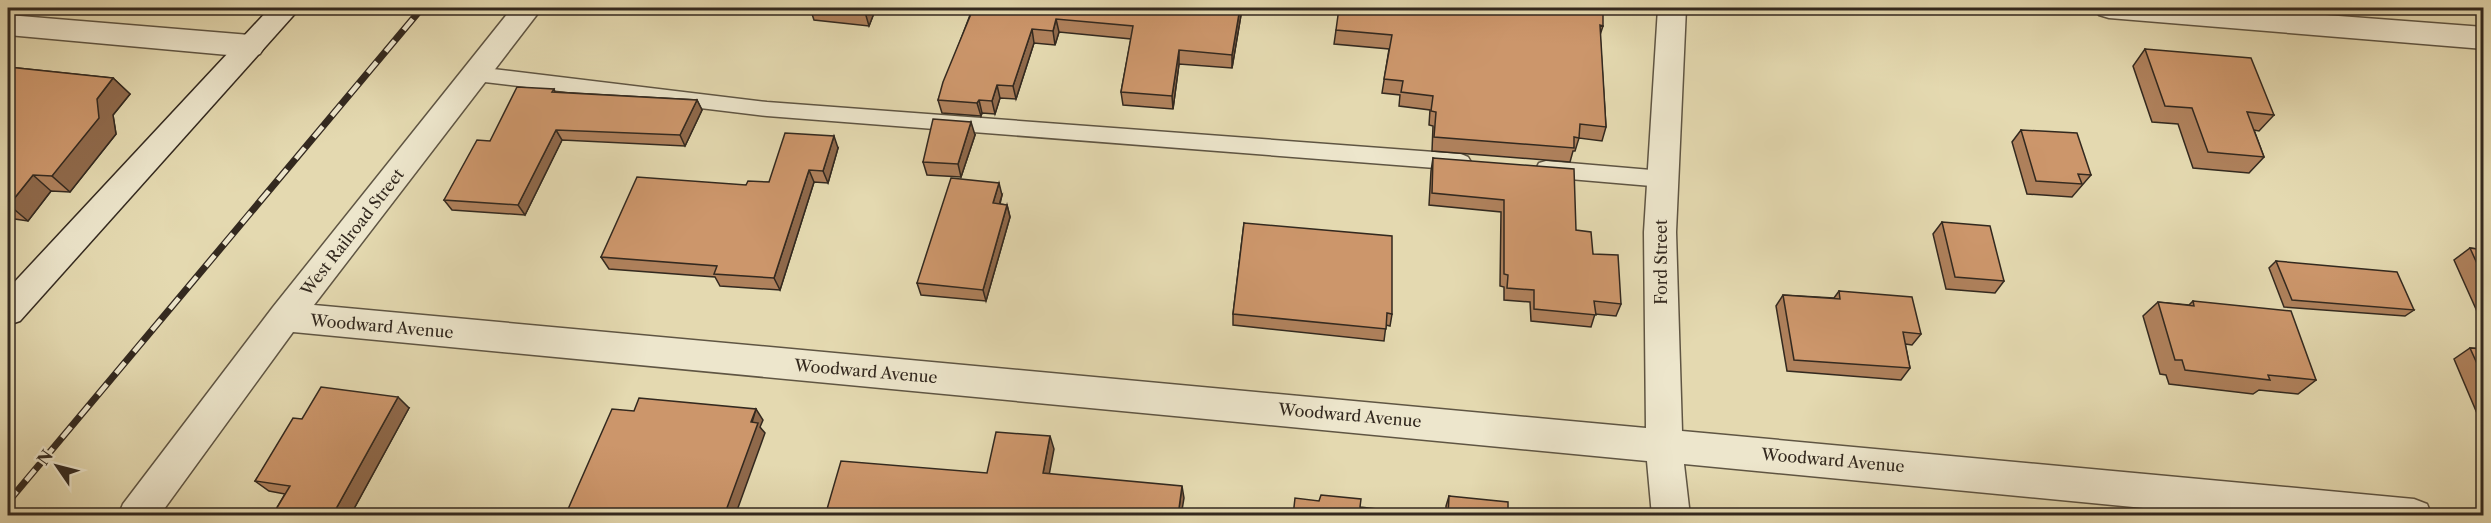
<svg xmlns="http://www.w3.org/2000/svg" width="2491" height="523" viewBox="0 0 2491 523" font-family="'Libre Caslon Text',serif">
	<rect width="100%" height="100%" fill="#e4d9b0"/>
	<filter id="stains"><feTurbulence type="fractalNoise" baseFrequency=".00333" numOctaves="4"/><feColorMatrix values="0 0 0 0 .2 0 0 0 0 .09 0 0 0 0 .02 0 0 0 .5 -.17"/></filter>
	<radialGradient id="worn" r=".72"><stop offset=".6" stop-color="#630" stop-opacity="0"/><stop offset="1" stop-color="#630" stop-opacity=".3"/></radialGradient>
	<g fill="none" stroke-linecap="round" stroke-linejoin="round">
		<g stroke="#5f5543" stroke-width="3">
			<path id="lane" d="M476,67L767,102L1461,154L1468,157L1471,162L1468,167L1461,170L767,116L476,81L469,79L467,74L469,69Z
				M1546,161L1663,171L1670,173L1673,179L1670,185L1663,187L1546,177L1539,175L1536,169L1539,163Z"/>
		</g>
		<g stroke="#5f5543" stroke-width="3">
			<path id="street" d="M512,8H542L314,305L1646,428L1644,232L1658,8H1686L1676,232L1682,431L2414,499L2427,504L2432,516H2227L1684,464L1690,516H1652L1647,461L293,332L159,516H118L123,504L273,307Z
				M2095,8H2232L2484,27V49L2109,18L2099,15Z
				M8,15L250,35L260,38L265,46L260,54L250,57L8,35Z"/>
		</g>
		<g stroke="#33291f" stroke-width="3">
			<path id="secondary" d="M270,8H300L20,321L8,325V289Z"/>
		</g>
		<use href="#lane" fill="#ede6cc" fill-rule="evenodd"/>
		<use href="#street" fill="#ede6cc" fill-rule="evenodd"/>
		<use href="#secondary" fill="#ede6cc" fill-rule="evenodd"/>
		<g stroke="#33291f" stroke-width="7">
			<path id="rail" d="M8,502L422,8"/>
		</g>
		<use href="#rail" stroke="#ede6cc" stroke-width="4.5" stroke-dasharray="14" stroke-linecap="butt"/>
	</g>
	<path fill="#af815c" stroke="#33291f" stroke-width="1.5" d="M810,8H876L869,26L814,20Z
		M1241,8V15L1232,68L1179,64L1173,109L1123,105L1121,92L1131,39L1059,32L1055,45L1034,43L1016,99L1000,98L995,114L982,113L981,116L942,113L938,100L970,15L969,9Z
		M1603,26L1600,35L1606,127L1602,141L1579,138L1575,151H1573L1570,162L1432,151L1433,126L1429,125L1430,110L1399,106L1400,95L1382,93L1389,49L1334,44L1336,30Z
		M2145,49L2274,115L2259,131L2254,130L2264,157L2249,173L2193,168L2178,124L2152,122L2133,66Z
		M8,67L113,78L130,94L113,115L116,134L70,192L51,191L28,221L8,218Z
		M554,89L555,92L697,100L702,110L685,146L562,140L525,215L452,210L444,200L490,141Z
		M2021,130L2091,175L2072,197L2027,194L2012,142Z
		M975,135L961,177L927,175L923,162Z
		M838,148L828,183L814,182L780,290L720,286L715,277L609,269L601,257L746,185L769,182Z
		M1433,158L1576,230L1593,254L1621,304L1616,316L1595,314L1591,327L1531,321L1530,302L1504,300V287L1500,286L1501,212L1429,205L1431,171Z
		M1002,195L1000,204L1007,205L1010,217L986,301L921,295L917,283Z
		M1942,222L2004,281L1995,293L1946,289L1933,234Z
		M1244,223L1392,314L1390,326L1386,325L1384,341L1233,325V314Z
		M2470,248L2484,250V327L2454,260Z
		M2276,261L2414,310L2405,316L2284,307L2269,268Z
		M1839,291L1921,334L1912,345L1905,344L1910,368L1901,380L1787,371L1776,306L1783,295L1834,298Z
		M2193,301L2316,380L2298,394L2259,390L2253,394L2169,384L2166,375L2160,374L2143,316L2158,302L2189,305Z
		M2470,348L2484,349V418H2479L2454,359Z
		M409,408L350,516H272L285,494L269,491L255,481L302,419Z
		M1449,496L1508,516H1446V506Z"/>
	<path fill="#8f694b" stroke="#33291f" stroke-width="1.5" d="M867,8H876L869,26L865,12Z
		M1240,8H1241V15L1232,68V55Z
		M1056,19L1059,32L1055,45L1053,31Z
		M1032,29L1034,43L1016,99L1013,86Z
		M1179,50V64L1173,109L1172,96Z
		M113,78L130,94L113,115L116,134L70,192L52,176L97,99Z
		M997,85L1000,98L995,114L992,101Z
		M697,100L702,110L685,146L680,135Z
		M979,100L982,113L981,116L977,103Z
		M971,122L975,135L961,177L958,164Z
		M556,130L562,140L525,215L518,205Z
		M834,136L838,148L828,183L823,171Z
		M809,170L814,182L780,290L774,278Z
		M33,175L51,191L28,221L9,205Z
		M999,183L1002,195L996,215L993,203Z
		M1007,205L1010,217L986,301L983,290Z
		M398,397L409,408L350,516H332Z
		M756,409L763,420L760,427L765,433L735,516H724Z
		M1050,436L1054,449L1047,486L1043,473Z
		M1182,486L1184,498L1181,516H1178Z"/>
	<path fill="#cc966b" stroke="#33291f" stroke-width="1.5" d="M816,8H867L865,12Z
		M969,8H1240L1232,55L1179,50L1172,96L1121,92L1133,26L1056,19L1053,31L1032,29L1013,86L997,85L992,101L979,100L977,103L938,100L943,82L973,9H969Z
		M1339,8H1603V26L1600,25L1606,127L1580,124L1579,138L1574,137V148L1434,137L1436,112L1431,111L1433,96L1401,92L1403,81L1384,79L1392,35L1336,30Z
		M2145,49L2251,58L2274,115L2247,112L2264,157L2208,152L2192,108L2165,106Z
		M8,67L113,78L97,99L99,118L52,176L33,175L9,205H8Z
		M517,87L554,89L552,92L697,100L680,135L556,130L518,205L444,200L477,140L490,141Z
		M933,119L971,122L958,164L923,162Z
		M2021,130L2077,133L2091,175L2078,174L2082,184L2036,181Z
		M785,133L834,136L823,171L809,170L774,278L714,274L717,266L601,257L637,177L746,185L748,181L769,182Z
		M1433,158L1574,169L1576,230L1591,232L1593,254L1618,255L1621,304L1594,301L1596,315L1534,309V290L1507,288L1508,275L1504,274V200L1432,193Z
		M951,178L999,183L993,203L1007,205L983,290L917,283Z
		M1942,222L1990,226L2004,281L1955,277Z
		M1244,223L1392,236V314L1387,313L1386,329L1233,314Z
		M2470,248L2484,250V279Z
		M2276,261L2397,272L2414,310L2292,300Z
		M1839,291L1912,297L1921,334L1903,332L1910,368L1794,360L1783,295L1840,299Z
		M2193,301L2291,311L2316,380L2268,375L2270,380L2185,370L2182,360H2175L2158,302L2194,306Z
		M2470,348L2484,349V379Z
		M321,387L398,397L332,516H272L290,486L255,481L293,418L302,419Z
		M639,398L756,409L751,422L758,423L724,516H565L612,409L634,411Z
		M996,432L1050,436L1043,473L1182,486L1178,516H825L841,461L987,473Z
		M1321,495L1361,499L1360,507L1439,516H1293L1295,498L1319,501Z
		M1449,496L1508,502V516H1448Z"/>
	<g text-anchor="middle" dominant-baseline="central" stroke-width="4.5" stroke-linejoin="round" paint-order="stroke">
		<g font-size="16" fill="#33291f" stroke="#ede6cc">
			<text transform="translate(352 232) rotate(-52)">West Railroad Street</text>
			<text transform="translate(1661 262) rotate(-90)">Ford Street</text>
			<text transform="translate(382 326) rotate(5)">Woodward Avenue</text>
			<text transform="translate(866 371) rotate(5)">Woodward Avenue</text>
			<text transform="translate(1350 415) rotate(5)">Woodward Avenue</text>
			<text transform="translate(1833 460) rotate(5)">Woodward Avenue</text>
		</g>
	</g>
	<rect width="2491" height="523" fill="none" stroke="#e4d9b0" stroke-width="30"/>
	<rect x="9" y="9" width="2473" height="505" fill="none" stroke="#33291f" stroke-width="3"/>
	<rect x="15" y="15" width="2461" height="493" fill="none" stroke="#33291f" stroke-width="1.5"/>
	<g transform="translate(57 466) rotate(305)" stroke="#ede6cc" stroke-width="4.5" paint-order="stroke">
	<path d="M0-4.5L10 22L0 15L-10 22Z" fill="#33291f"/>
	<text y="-9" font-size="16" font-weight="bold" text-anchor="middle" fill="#33291f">N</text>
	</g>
	<rect width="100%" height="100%" filter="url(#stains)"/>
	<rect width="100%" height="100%" fill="url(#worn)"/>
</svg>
